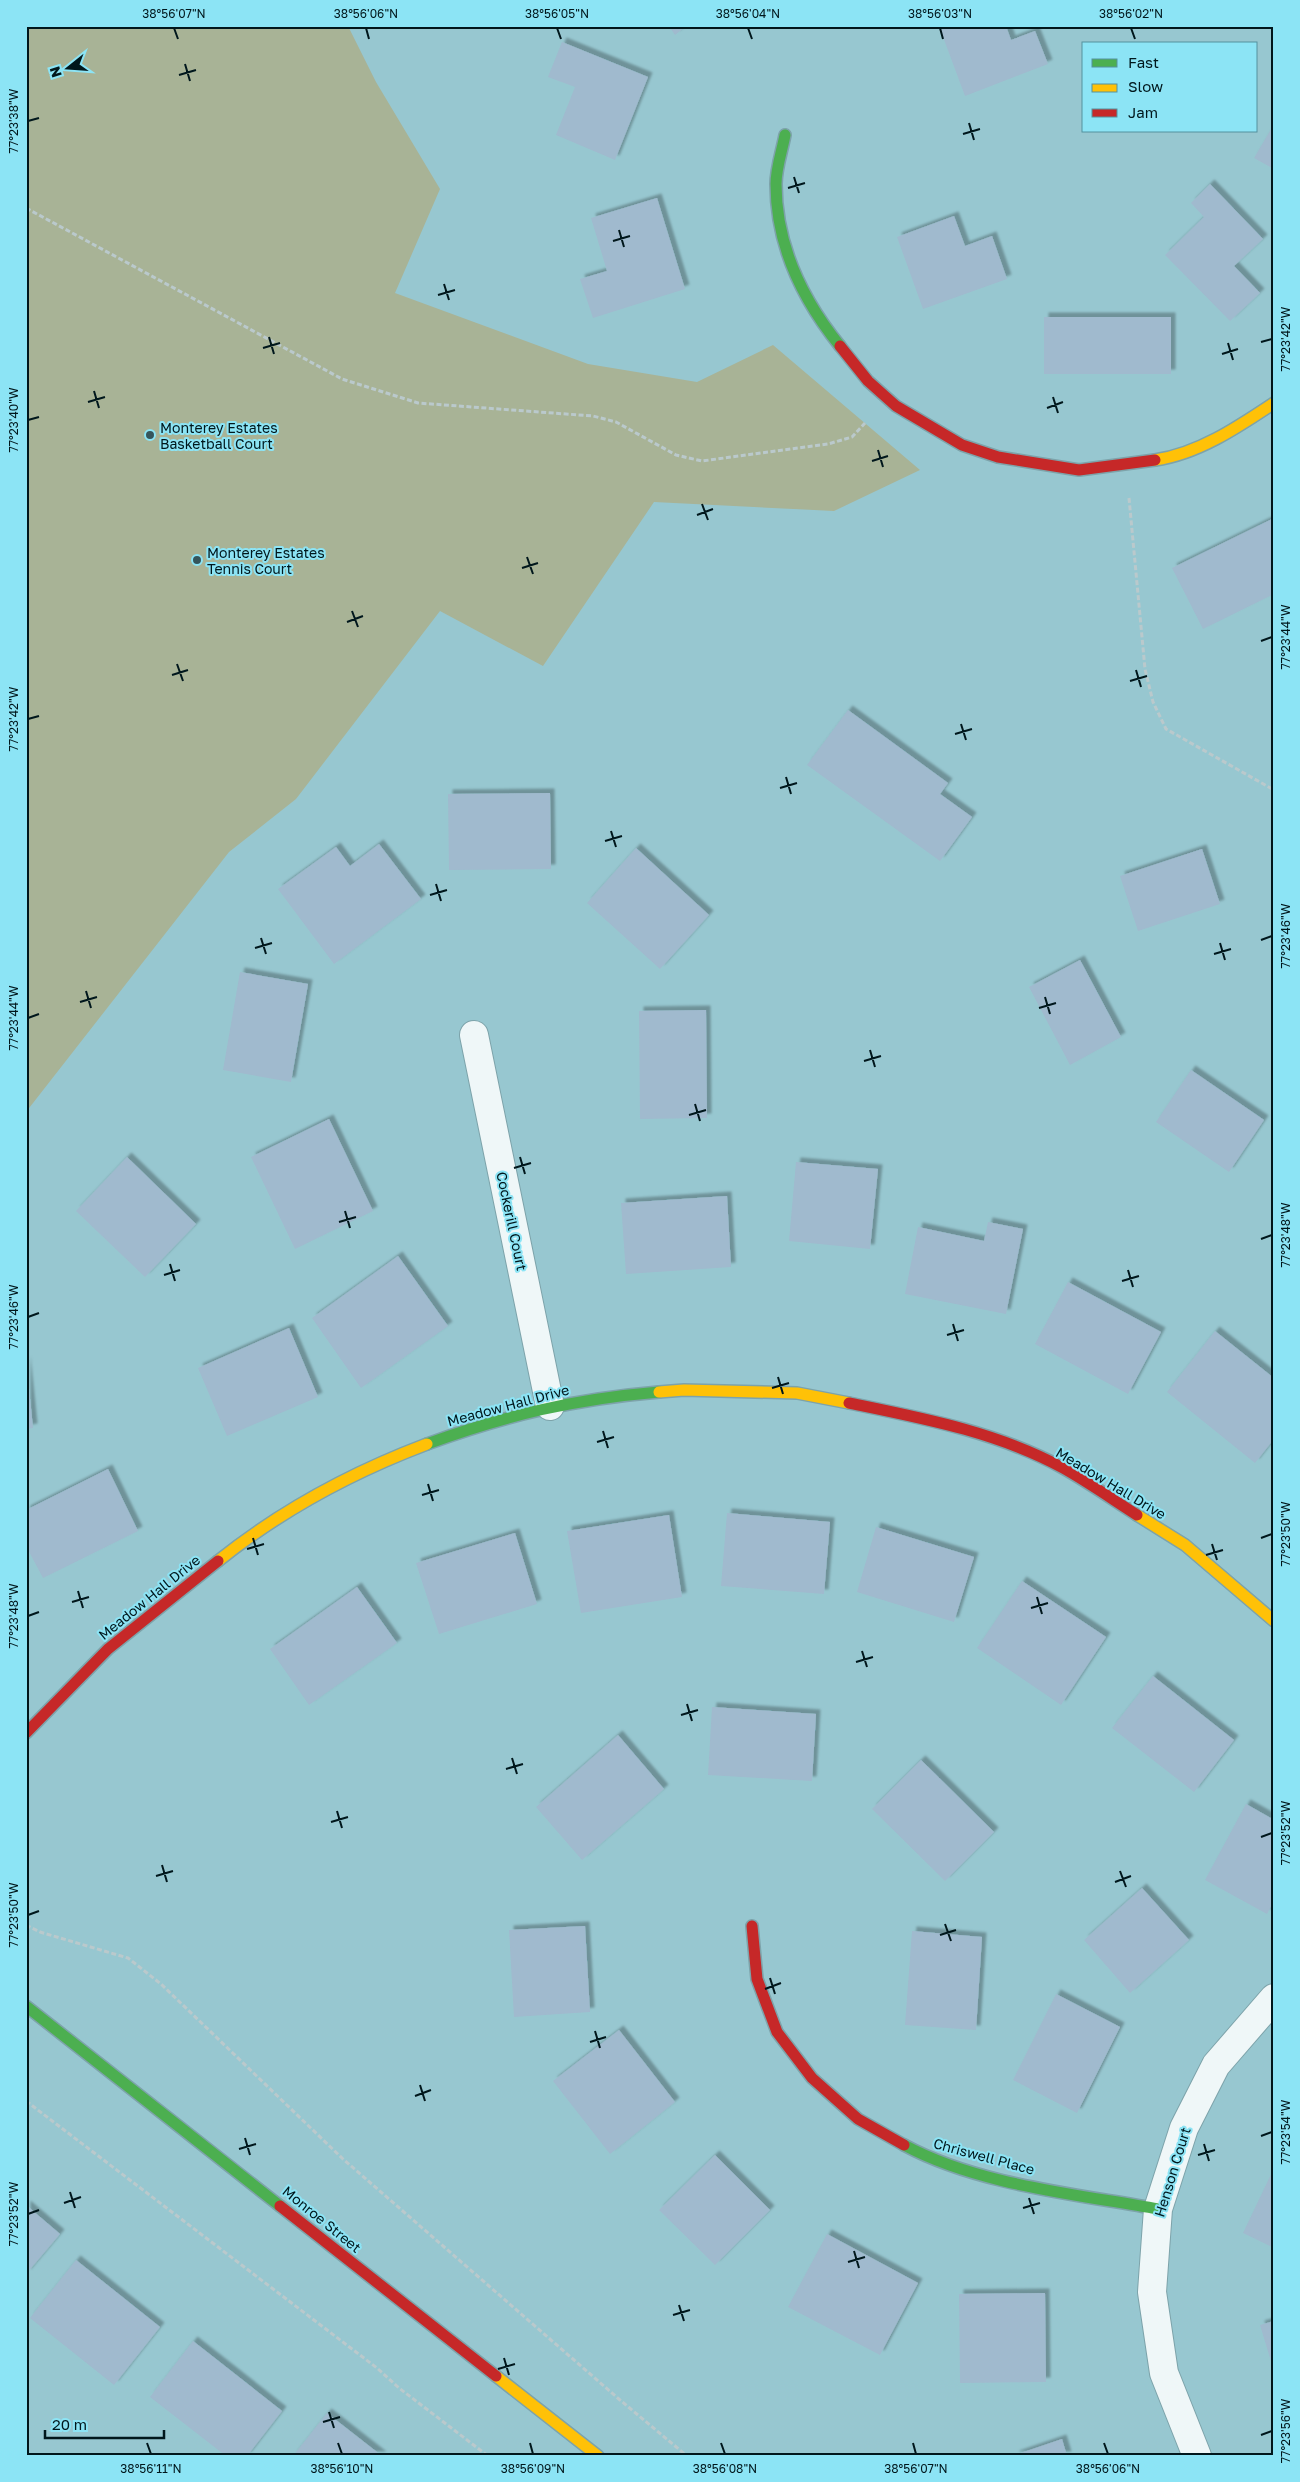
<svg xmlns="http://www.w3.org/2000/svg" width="1300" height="2482" viewBox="0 0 1300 2482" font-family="'Golos Text',sans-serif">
	<defs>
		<filter id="shadow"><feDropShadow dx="4.5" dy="-4.5" stdDeviation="1" flood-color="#0004"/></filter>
	</defs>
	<rect width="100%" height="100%" fill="#97c7d0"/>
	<path fill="#a8b396" d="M26,26H348L376,82L440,189L395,293L588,364L697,382L773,345L920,470L834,511L654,502L543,666L440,611L296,799L229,852L26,1112Z"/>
	<path fill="#a0bace" filter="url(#shadow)" d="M669,26H686L675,35Z
		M939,26H1006L1011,40L1035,31L1048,64L965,96Z
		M562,42L648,77L615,160L556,135L575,87L548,77Z
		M1274,124V169L1254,158Z
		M1210,184L1263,239L1234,266L1260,293L1230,321L1165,255L1204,217L1191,203Z
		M657,198L685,289L593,318L580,279L607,271L591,218Z
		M954,216L965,246L992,236L1007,279L923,309L897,237Z
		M1044,317H1171V374H1044Z
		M1274,518V594L1203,629L1172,568Z
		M848,710L948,783L940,794L972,817L940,861L807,765Z
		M550,793L551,869L449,870L448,794Z
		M379,844L421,899L334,964L278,889L336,847L350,866Z
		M636,848L709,915L660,969L587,903Z
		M1202,849L1220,904L1138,931L1120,876Z
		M1080,960L1121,1037L1070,1065L1029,987Z
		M240,972L308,984L291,1082L223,1070Z
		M706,1010L707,1118L640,1119L639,1011Z
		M1191,1070L1264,1120L1229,1172L1156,1122Z
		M329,1119L373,1211L295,1249L251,1157Z
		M127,1157L196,1224L145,1277L76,1211Z
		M796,1162L878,1169L870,1249L789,1241Z
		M727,1196L731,1267L626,1274L621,1203Z
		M988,1222L1023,1229L1006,1314L905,1294L918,1227L984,1241Z
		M398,1256L448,1326L361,1388L312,1318Z
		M1068,1282L1161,1332L1128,1394L1035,1344Z
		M289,1328L318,1397L227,1436L198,1368Z
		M1215,1331L1274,1378V1439L1255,1463L1167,1392Z
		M26,1360L33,1428L26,1429Z
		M108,1469L138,1531L43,1578L26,1546V1510Z
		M727,1513L830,1522L824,1594L721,1586Z
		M669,1515L682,1597L581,1613L567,1531Z
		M876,1527L974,1557L954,1622L857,1592Z
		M515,1533L537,1604L439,1634L416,1563Z
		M1022,1581L1106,1637L1061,1705L977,1648Z
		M357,1587L397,1643L309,1705L270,1649Z
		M1153,1676L1234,1740L1194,1792L1112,1728Z
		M712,1707L816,1714L812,1781L708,1775Z
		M618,1735L664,1789L582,1860L536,1807Z
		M921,1760L994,1832L945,1881L872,1809Z
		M1246,1804L1274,1820V1901L1267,1914L1205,1880Z
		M1142,1888L1189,1940L1130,1993L1084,1940Z
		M585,1926L590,2012L514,2017L509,1930Z
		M912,1931L982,1937L976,2030L905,2025Z
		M1056,1994L1120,2027L1077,2113L1013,2080Z
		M619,2030L675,2102L610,2154L553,2081Z
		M715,2155L770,2210L715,2265L659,2210Z
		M1274,2168V2248L1243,2233Z
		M26,2205L60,2234L26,2274Z
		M827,2234L918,2283L880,2355L788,2307Z
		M76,2260L160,2327L114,2385L30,2318Z
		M1045,2293L1046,2382L960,2383L959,2294Z
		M1274,2321V2368H1273L1260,2325Z
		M193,2341L282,2411L247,2456H226L150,2397Z
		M327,2413L382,2456H293Z
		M1062,2439L1067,2456H1015V2455Z"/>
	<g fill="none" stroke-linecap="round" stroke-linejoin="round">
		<g stroke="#7da3aa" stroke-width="30">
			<path id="street" d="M474,1035L550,1406
				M1197,2456L1164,2373L1152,2292L1158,2209L1184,2128L1216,2065L1274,1998"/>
		</g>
		<g stroke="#7da3aa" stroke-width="14">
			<path id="fast" d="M785,135C782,151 776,168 776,184C776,245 802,299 840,346
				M427,1444C506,1415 575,1399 659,1392
				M26,2006L280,2206
				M904,2145C978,2185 1076,2194 1158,2209"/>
		</g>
		<g stroke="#7da3aa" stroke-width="14">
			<path id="slow" d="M1155,460C1198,454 1238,427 1274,403
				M659,1392L684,1390L797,1393L849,1403
				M1137,1515L1185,1545L1274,1621
				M218,1561C279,1512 353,1472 427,1444
				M496,2376L598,2456"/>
		</g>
		<g stroke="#7da3aa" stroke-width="14">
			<path id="jam" d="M840,346L868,381L896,406L962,445L998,457L1079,470L1155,460
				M849,1403C922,1418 997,1432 1063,1468C1088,1482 1112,1499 1137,1515
				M26,1733L108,1649L218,1561
				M752,1926L757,1979L777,2032L812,2078L858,2119L904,2145
				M280,2206L496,2376"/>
		</g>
		<path stroke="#bac9cc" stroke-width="3" stroke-dasharray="5 2.5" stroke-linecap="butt" d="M26,208L342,379L418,403L593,416L616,422L676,455L702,461L828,444L852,437L865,423
			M1129,498L1145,669L1153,702L1166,729L1274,790
			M26,1925L40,1932L128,1958L161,1984L343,2159L620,2400L687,2456
			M26,2101L377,2368L399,2388L488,2456"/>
		<use href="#street" stroke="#eff7f8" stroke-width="28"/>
		<use href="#fast" stroke="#4caf50" stroke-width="11"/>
		<use href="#slow" stroke="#ffc107" stroke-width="11"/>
		<use href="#jam" stroke="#c62828" stroke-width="11"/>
	</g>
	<path fill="none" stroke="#00171c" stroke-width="2" d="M174,28L178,39M366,28L369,39M557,28L561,39M748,28L752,39M940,28L943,39M1131,28L1135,39M185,64L190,81M179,75L196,70M28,121L39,118M969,123L974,140M963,134L980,129M794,177L799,193M788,188L805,183M619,230L624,247M613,241L630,236M444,284L449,300M438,295L455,290M269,337L274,354M1261,342L1272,339M1228,343L1233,360M263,348L280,343M1222,354L1238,349M94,391L99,408M1053,397L1058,413M88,402L105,397M1047,408L1063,402M28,420L39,417M878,450L883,467M872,461L888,456M702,504L708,520M697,515L713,509M527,557L533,574M522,568L538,563M352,611L358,627M347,622L363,616M1261,641L1272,637M177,664L183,681M1136,670L1141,687M172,675L188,670M1130,681L1147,676M28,719L39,716M961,724L966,740M955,734L972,729M786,777L791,794M780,788L797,783M611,831L616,847M605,841L622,836M436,884L441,901M430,895L447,890M261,938L266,954M1261,940L1272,936M1220,943L1225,960M255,948L272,943M1214,954L1231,949M86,991L91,1008M1045,997L1050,1014M80,1002L97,997M1039,1008L1056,1003M28,1018L39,1014M870,1050L875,1067M864,1061L881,1056M695,1104L700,1121M689,1115L706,1110M520,1157L525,1174M514,1168L531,1163M345,1211L350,1228M339,1222L356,1217M1261,1239L1272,1235M170,1264L175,1281M1128,1270L1133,1287M164,1275L180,1270M1122,1281L1139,1276M28,1317L39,1313M953,1324L958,1341M947,1335L964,1330M778,1377L783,1394M772,1388L789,1383M603,1431L608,1448M597,1442L614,1437M428,1484L433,1501M422,1495L439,1490M253,1538L258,1555M1261,1538L1272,1534M1212,1544L1217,1560M247,1549L264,1544M1206,1555L1223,1550M78,1591L83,1608M1037,1597L1042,1614M72,1602L89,1597M1031,1608L1048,1603M28,1616L39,1612M862,1651L867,1667M856,1662L873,1657M687,1704L692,1721M681,1715L698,1710M512,1758L517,1774M506,1769L523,1764M337,1811L342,1828M331,1822L348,1817M1261,1837L1272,1833M162,1865L167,1882M1120,1871L1126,1887M156,1876L173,1871M1115,1882L1131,1876M28,1915L39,1911M945,1924L951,1941M940,1935L956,1930M770,1978L775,1994M765,1989L781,1983M595,2031L600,2048M590,2042L606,2037M420,2085L425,2101M415,2096L431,2090M1261,2136L1272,2132M245,2138L250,2155M1204,2144L1209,2161M239,2149L256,2144M1198,2155L1215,2150M70,2192L75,2208M1029,2198L1034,2214M64,2203L81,2197M1023,2208L1040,2203M28,2214L39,2210M854,2251L859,2268M848,2262L865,2257M679,2305L684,2321M673,2315L690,2310M504,2358L509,2375M498,2369L515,2364M329,2412L334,2428M323,2422L340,2417M1261,2435L1272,2431M147,2443L151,2454M338,2443L342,2454M530,2443L533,2454M721,2443L725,2454M913,2443L916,2454M1104,2443L1108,2454"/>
	<g fill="#35555b" stroke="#8ce4f5" stroke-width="2">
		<circle cx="150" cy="435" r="5"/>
		<circle cx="197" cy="560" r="5"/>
	</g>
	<g text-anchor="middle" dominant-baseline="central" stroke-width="4" stroke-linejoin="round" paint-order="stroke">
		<g font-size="14" fill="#00171c" stroke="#8ce4f5" text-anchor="start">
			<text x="160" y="427">Monterey Estates<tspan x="160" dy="16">Basketball Court</tspan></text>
			<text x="207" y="552">Monterey Estates<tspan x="207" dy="16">Tennis Court</tspan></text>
		</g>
		<g font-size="14" fill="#00171c" stroke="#8ce4f5">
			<text transform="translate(512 1221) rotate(78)">Cockerill Court</text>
			<text transform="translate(508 1405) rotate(-15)">Meadow Hall Drive</text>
			<text transform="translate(1111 1483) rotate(31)">Meadow Hall Drive</text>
			<text transform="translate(149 1597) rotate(-39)">Meadow Hall Drive</text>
			<text transform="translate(984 2156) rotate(15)">Chriswell Place</text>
			<text transform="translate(1172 2172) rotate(-73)">Henson Court</text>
			<text transform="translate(322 2219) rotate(39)">Monroe Street</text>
		</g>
	</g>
	<rect width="1300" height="2482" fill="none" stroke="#8ce4f5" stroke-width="55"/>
	<rect x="1082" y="42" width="175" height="90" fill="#8ce4f5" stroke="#54929e"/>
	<rect x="1092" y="59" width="25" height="8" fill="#4caf50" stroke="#54929e"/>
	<text x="1128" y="68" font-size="15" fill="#00171c">Fast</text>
	<rect x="1092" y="84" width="25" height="8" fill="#ffc107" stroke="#54929e"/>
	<text x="1128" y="92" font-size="15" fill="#00171c">Slow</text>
	<rect x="1092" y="109" width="25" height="8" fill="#c62828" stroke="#54929e"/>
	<text x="1128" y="118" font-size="15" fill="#00171c">Jam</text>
	<g transform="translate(68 68) rotate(253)" stroke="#8ce4f5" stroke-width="4" paint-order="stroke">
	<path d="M0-4L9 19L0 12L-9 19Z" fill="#00171c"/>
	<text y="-8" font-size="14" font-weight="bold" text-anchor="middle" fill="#00171c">N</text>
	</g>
	<path d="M45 2430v8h119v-8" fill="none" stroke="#00171c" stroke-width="2.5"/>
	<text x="52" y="2430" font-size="15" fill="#00171c" stroke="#8ce4f5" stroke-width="4" paint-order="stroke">20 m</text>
	<rect x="28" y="28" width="1244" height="2426" fill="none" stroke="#00171c" stroke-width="2"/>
	<g font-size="12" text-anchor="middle" fill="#00171c">
		<text x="174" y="18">38°56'07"N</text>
		<text x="366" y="18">38°56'06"N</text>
		<text x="557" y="18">38°56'05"N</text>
		<text x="748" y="18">38°56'04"N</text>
		<text x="940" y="18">38°56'03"N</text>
		<text x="1131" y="18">38°56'02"N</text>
		<text transform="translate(14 121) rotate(-90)" y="4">77°23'38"W</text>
		<text transform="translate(1286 339) rotate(-90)" y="4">77°23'42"W</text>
		<text transform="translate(14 420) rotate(-90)" y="4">77°23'40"W</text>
		<text transform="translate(1286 637) rotate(-90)" y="4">77°23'44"W</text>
		<text transform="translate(14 719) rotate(-90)" y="4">77°23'42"W</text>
		<text transform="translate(1286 936) rotate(-90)" y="4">77°23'46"W</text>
		<text transform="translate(14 1018) rotate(-90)" y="4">77°23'44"W</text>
		<text transform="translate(1286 1235) rotate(-90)" y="4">77°23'48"W</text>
		<text transform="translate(14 1317) rotate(-90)" y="4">77°23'46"W</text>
		<text transform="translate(1286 1534) rotate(-90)" y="4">77°23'50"W</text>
		<text transform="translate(14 1616) rotate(-90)" y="4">77°23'48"W</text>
		<text transform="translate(1286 1833) rotate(-90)" y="4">77°23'52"W</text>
		<text transform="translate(14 1915) rotate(-90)" y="4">77°23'50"W</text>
		<text transform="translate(1286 2132) rotate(-90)" y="4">77°23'54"W</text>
		<text transform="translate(14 2214) rotate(-90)" y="4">77°23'52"W</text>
		<text transform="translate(1286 2431) rotate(-90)" y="4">77°23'56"W</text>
		<text x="151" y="2473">38°56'11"N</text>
		<text x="342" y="2473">38°56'10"N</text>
		<text x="533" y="2473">38°56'09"N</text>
		<text x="725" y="2473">38°56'08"N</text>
		<text x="916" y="2473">38°56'07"N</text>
		<text x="1108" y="2473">38°56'06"N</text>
	</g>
</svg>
